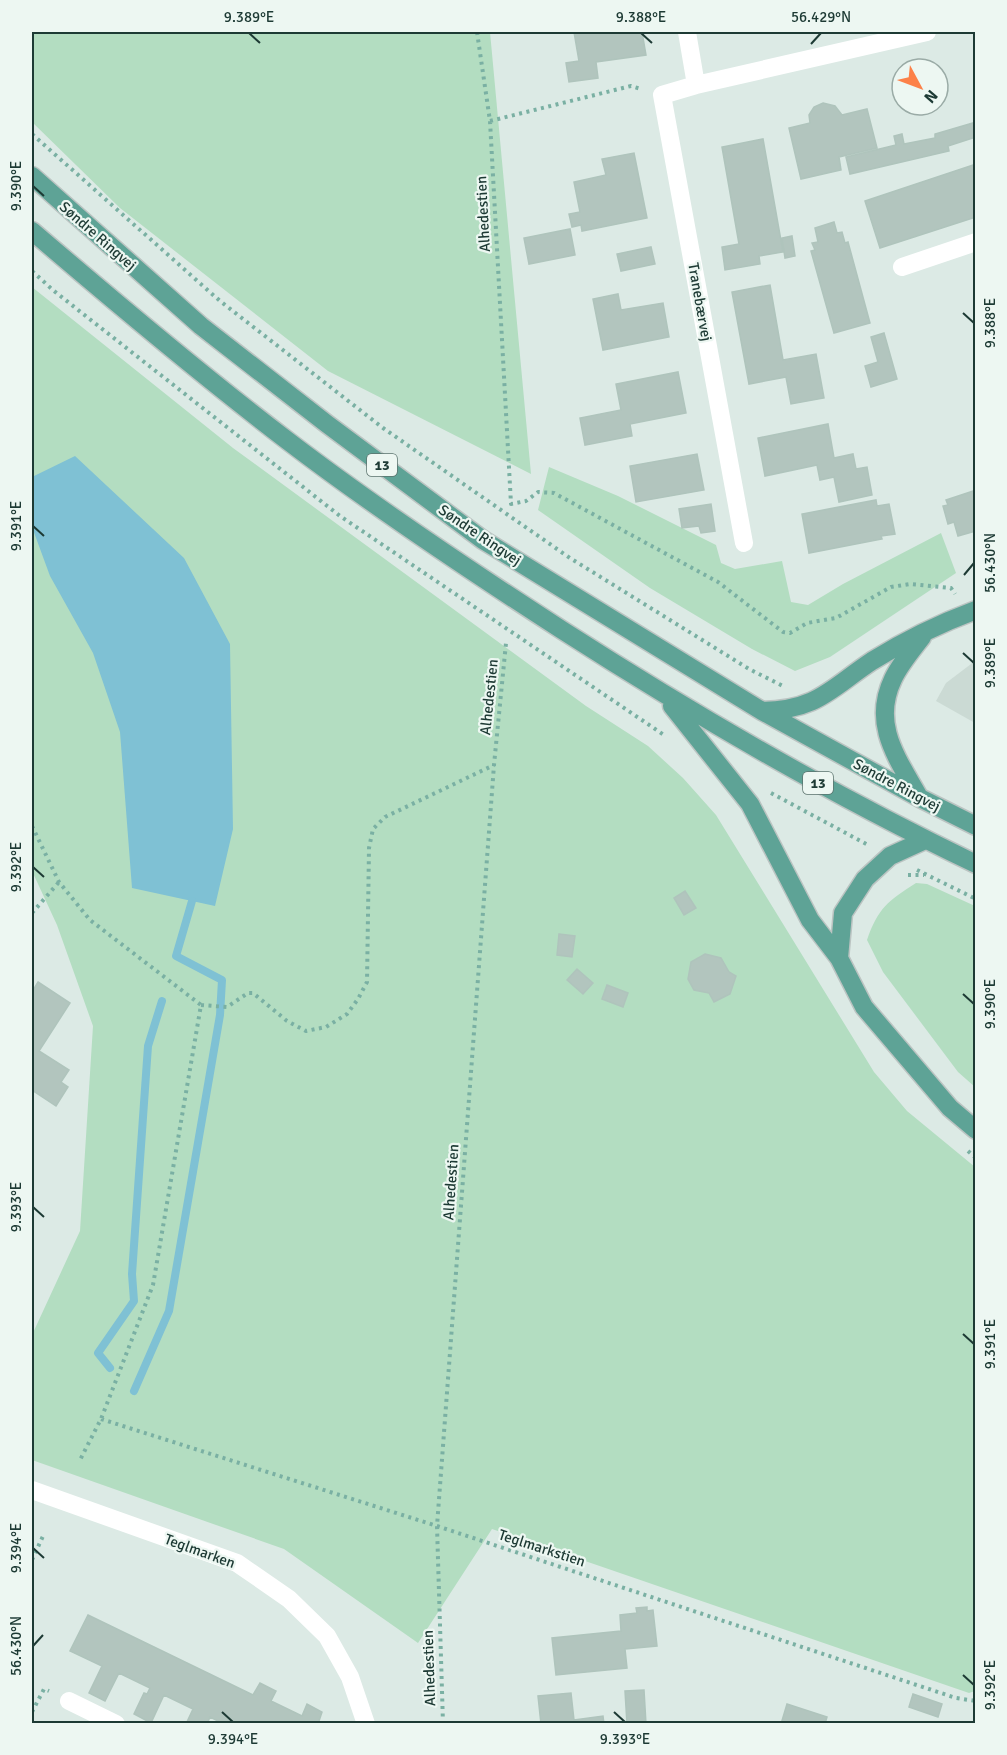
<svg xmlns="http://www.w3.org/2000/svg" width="1007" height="1755" viewBox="0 0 1007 1755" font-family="Signika,sans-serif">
	<rect width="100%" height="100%" fill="#dceae5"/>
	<path fill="#cbdad4" d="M975,661V723L936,701L946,683Z"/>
	<path fill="#b3ddc1" d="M32,32H490L531,474L328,371L120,208L32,122Z
		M32,287L233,448L586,706L648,746L683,778L716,815L874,1072L907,1111L975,1167V1691L969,1693L492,1529L418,1643L284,1549L32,1460V1335L80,1231L93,1026L57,925L32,871Z
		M549,467L618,496L716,545L721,563L735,569L782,561L791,602L808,605L843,584L941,533L956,573L830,657L795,671L752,649L650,588L538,510Z
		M916,883L927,884L975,906V1087L958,1072L883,972L867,940C878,908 888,901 916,883Z"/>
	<path fill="#7fc1d4" d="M75,456L184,558L230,644L233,829L215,906L132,888L120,732L93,653L50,576L32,527V477Z"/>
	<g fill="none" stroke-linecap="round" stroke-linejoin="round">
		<path stroke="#7fc1d4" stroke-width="8" d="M110,1368L98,1353L134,1301L132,1274L148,1046L162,1001
			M134,1391L169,1311L220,1015L222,980L176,956L192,901"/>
	</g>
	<path fill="#b2c5be" stroke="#afc4bc" stroke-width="1.5" d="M574,32H642L646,55L596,62L598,78L569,82L566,63L579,61Z
		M823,103L835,106L842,115L867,109L877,148L839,157L841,170L801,179L789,128L810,123L809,115L814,107Z
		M976,122V137L948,146L949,151L850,174L846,157L896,145L894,136L902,134L904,144L935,138V134Z
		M763,139L783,252L759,256L760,264L725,270L722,247L739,244L722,147Z
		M634,153L647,218L582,231L581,225L572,227L569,214L580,212L574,182L606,175L602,159Z
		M976,164V217L880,248L865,201Z
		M834,222L837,233L842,232L845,243L848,242L870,323L834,333L811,251L815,250L812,243L818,242L815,228Z
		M570,229L575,255L529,264L524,238Z
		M792,236L795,256L785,258L782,238Z
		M651,247L655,264L621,271L617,254Z
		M770,285L783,360L816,354L824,398L791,404L786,377L749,384L732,292Z
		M618,294L621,310L663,303L669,337L603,350L593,299Z
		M884,333L897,379L871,387L865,366L878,362L871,337Z
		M678,372L686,413L630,424L632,436L585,445L580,418L621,410L616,384Z
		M828,424L834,458L853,454L856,469L867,467L872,495L839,502L834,477L820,480L817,465L765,476L758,438Z
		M697,454L704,490L636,502L630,466Z
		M976,490V531L958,536L954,522L948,524L943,506L948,505L946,500Z
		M876,500L877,506L889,504L895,534L881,536L882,539L809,553L802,514Z
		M711,504L715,531L701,533L699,526L682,528L679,509Z
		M685,891L696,908L684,915L674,898Z
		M559,934L575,936L572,957L557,955Z
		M705,954L721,958L729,972L736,976L730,994L714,1002L709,993L694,990L688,979L691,962Z
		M577,969L593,983L583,994L567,980Z
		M38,982L70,1003L39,1051L69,1070L61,1082L68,1087L56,1106L32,1090V992Z
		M607,985L628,993L623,1007L602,999Z
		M647,1607V1611L653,1610L657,1646L625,1649L627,1668L556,1675L552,1638L621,1631L620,1615L637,1613L636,1608Z
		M88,1615L253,1695L260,1683L276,1691L271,1701L302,1716L307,1704L322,1712L318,1724H224L210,1717L207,1724H186L193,1709L164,1695L151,1723L134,1714L144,1693L147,1694L150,1688L119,1673L105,1701L89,1693L102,1666L70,1651Z
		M644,1690L646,1724H627L625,1691Z
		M571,1693L574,1720L603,1716L604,1724H541L538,1696Z
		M913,1694L942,1704L938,1717L909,1707Z
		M787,1704L827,1717L825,1724H781Z"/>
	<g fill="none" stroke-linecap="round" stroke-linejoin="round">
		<g stroke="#bbc4c2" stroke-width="21">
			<path id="major" d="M32,176L201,326L327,424L483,540L762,711L920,798L976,826
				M32,231C116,303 200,374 288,441C377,509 469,570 562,630C696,716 832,795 976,864
				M672,706L750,804L810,920L839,958L864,1007L950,1108L976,1130
				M762,711C817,710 830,689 872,661C904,641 941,623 976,610
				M919,797C898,759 871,725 893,679C900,664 912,650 922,637
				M839,958L843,913L865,879L890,856L925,840"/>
		</g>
		<path stroke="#7ab0a3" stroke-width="4" stroke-dasharray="3 4.5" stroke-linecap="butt" d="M477,32L490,121L511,504L526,501L538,492L554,493L718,582L783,632L790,633L807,623L836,618L891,587L910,584L951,588L955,594
			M490,121L631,86L641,89
			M32,134L220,301L383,428L570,558L749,669L783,686
			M32,271L54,291L340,516L664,735
			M771,793L870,846
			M32,826L59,882L90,920L201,1005L153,1285L101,1419L80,1460
			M917,870L976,899
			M908,875H924
			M32,913L59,882
			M201,1005L227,1007L248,993H253L287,1021L306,1031L326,1027L347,1014L358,999L367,982L369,848L373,829L385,817L494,765
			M968,1151L976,1158
			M101,1419L437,1526L956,1698L976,1701
			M32,1560L43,1536
			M32,1712L44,1689L49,1691
			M443,1724L437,1526L494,765L506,643"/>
		<path stroke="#fff" stroke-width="18" d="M687,32L696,85
			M902,267L976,242
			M744,543L662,95L696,85L927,32
			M32,1490L237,1563L289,1599L327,1636L350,1677L366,1724
			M69,1701L116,1724"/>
		<use href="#major" stroke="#5ea396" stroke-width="18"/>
	</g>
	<path fill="none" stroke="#1d3a34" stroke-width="2" d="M249,33L260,43M641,33L652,43M811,44L821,33M33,186L44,196M963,313L974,323M33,526L44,536M964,575L974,563M963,653L974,663M33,867L44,877M963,994L974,1004M33,1207L44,1217M963,1334L974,1344M33,1548L44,1558M33,1646L43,1635M963,1675L974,1685M222,1712L233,1722M614,1712L625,1722"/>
	<g text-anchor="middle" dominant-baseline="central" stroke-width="4.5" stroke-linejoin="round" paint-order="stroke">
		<g fill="#edf7f2" stroke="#5b736d" stroke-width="1.5">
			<rect x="367" y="454" width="30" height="22" rx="4.5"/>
			<rect x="803" y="772" width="30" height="22" rx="4.5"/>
		</g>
		<g font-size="14" font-weight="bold" fill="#1d3a34">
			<text x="382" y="465">13</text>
			<text x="818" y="783">13</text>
		</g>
		<g font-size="15" fill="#1d3a34" stroke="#edf7f2">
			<text transform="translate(483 214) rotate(-93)">Alhedestien</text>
			<text transform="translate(98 236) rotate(41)">Søndre Ringvej</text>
			<text transform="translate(700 302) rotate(80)">Tranebærvej</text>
			<text transform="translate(480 535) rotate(34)">Søndre Ringvej</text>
			<text transform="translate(489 697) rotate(-84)">Alhedestien</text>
			<text transform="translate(897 785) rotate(28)">Søndre Ringvej</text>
			<text transform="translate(451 1182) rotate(-86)">Alhedestien</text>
			<text transform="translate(542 1548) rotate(18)">Teglmarkstien</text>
			<text transform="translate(200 1551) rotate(20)">Teglmarken</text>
			<text transform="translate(429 1668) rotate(-92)">Alhedestien</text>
		</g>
	</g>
	<rect width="1007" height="1755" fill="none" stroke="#edf7f2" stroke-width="66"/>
	<g transform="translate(920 87) rotate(131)"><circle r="28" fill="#edf7f2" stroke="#9aaba6" stroke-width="1.5"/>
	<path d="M0-4.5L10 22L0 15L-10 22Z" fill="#fc8149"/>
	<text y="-9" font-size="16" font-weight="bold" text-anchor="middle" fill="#1d3a34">N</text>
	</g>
	<rect x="33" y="33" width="941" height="1689" fill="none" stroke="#1d3a34" stroke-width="2"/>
	<g font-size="15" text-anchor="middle" fill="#1d3a34">
		<text x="249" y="22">9.389°E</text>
		<text x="641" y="22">9.388°E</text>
		<text x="821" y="22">56.429°N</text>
		<text transform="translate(16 186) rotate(-90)" y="5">9.390°E</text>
		<text transform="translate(990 323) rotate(-90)" y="5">9.388°E</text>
		<text transform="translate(16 526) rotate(-90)" y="5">9.391°E</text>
		<text transform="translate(990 563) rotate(-90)" y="5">56.430°N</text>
		<text transform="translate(990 663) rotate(-90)" y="5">9.389°E</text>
		<text transform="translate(16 867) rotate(-90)" y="5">9.392°E</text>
		<text transform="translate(990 1004) rotate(-90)" y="5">9.390°E</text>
		<text transform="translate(16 1207) rotate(-90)" y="5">9.393°E</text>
		<text transform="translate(990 1344) rotate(-90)" y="5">9.391°E</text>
		<text transform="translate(16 1548) rotate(-90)" y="5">9.394°E</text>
		<text transform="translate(16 1646) rotate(-90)" y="5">56.430°N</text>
		<text transform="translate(990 1685) rotate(-90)" y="5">9.392°E</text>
		<text x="233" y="1744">9.394°E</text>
		<text x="625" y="1744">9.393°E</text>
	</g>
</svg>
